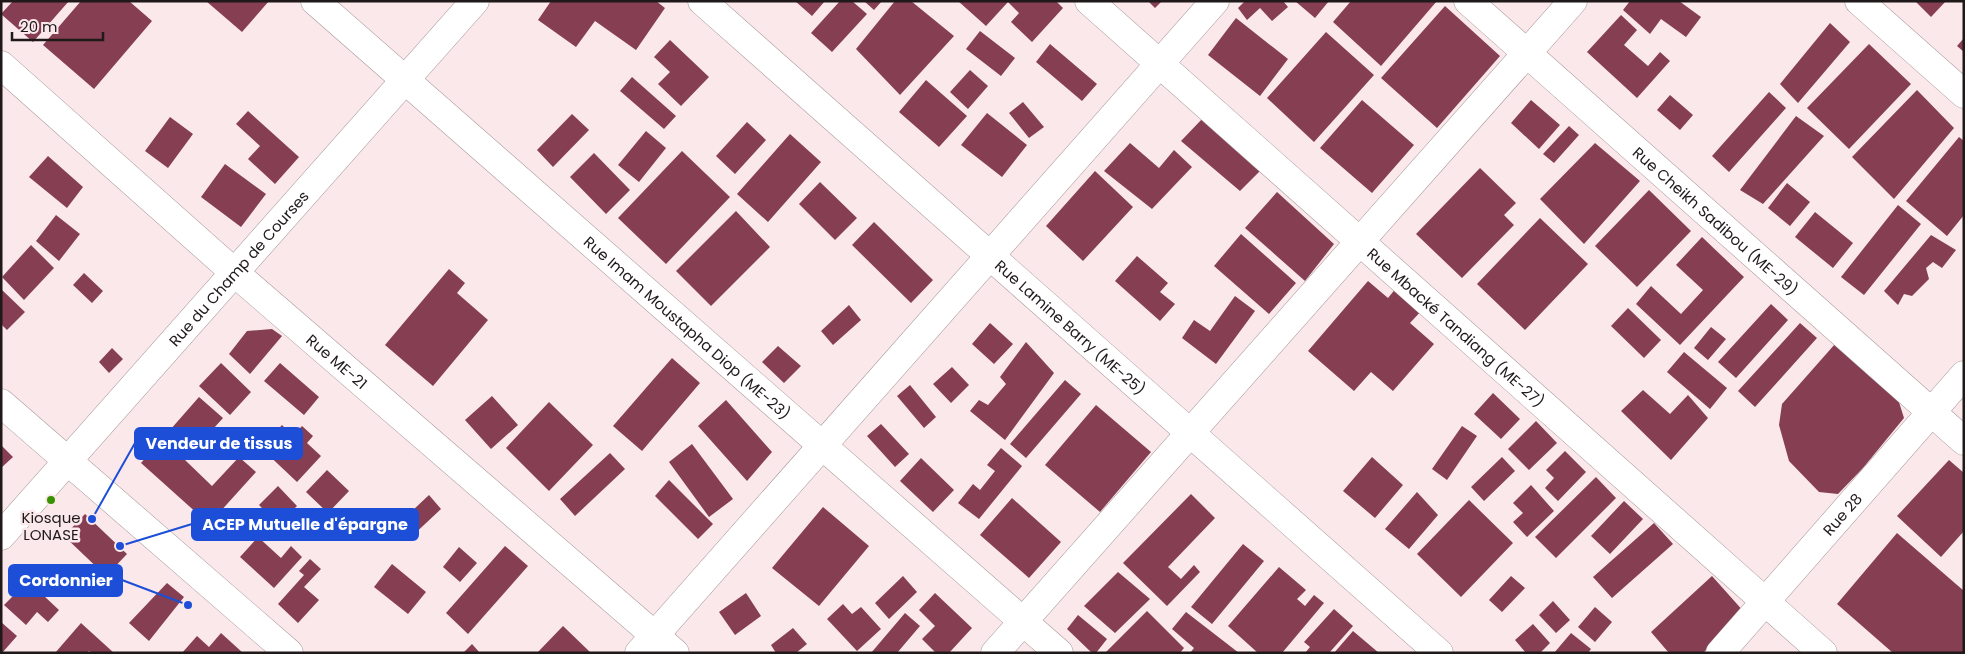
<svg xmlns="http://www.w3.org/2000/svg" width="1965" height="654" viewBox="0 0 1965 654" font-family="Poppins,sans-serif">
	<rect width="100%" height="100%" fill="#fae8eb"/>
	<path fill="#863f52" d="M13,1H69L33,42L1,14Z
		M81,1H129L152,21L94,89L43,45Z
		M206,1H269L242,32Z
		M551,1H656L665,8L636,50L595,21L576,47L538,20Z
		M795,1H825L812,16Z
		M840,1H852L867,14L832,52L811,33Z
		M864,1H882L874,10Z
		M895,1H911L954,36L900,95L856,49Z
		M958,1H1056L1063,8L1032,42L1011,22L1019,13L1008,2L986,26Z
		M1148,1H1162L1155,8Z
		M1245,1H1283L1288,7L1272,21L1260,8L1247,20L1238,8Z
		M1295,1H1329L1315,18Z
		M1351,1H1437L1381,66L1333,22Z
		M1630,1H1679L1701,17L1686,37L1661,19L1650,34L1623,10Z
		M1915,1H1946L1931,17Z
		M1445,6L1500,56L1437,128L1381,78Z
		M1621,15L1637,30L1624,45L1648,66L1660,52L1670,61L1637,98L1587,52Z
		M1236,18L1288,59L1260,96L1208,55Z
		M1830,23L1850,42L1798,103L1780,84Z
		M980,31L1015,58L1001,76L966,49Z
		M1326,32L1374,75L1314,142L1267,98Z
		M1964,38V52L1957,46Z
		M670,40L709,77L681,106L658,84L670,72L654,57Z
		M1050,44L1097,84L1082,101L1036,62Z
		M1869,44L1911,84L1849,149L1807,108Z
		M970,70L988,86L968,109L950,92Z
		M632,77L676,116L664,129L620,91Z
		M926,80L967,116L939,147L899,112Z
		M1917,90L1954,128L1894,199L1852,157Z
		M1769,92L1786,108L1729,172L1712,156Z
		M1670,95L1693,115L1680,130L1657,110Z
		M1362,100L1414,145L1372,193L1320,148Z
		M1531,100L1560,125L1539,149L1511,123Z
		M1023,102L1044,127L1029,138L1009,113Z
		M248,111L299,157L275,184L248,159L260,146L236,124Z
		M987,113L1027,145L1002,177L961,145Z
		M572,114L589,130L553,167L537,150Z
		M1796,116L1824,136L1763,204L1740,190Z
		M170,117L193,134L168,168L145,151Z
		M1203,118L1262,169L1240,191L1181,141Z
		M747,122L766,140L735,174L716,156Z
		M1569,126L1579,135L1554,163L1543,154Z
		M646,131L666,148L639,182L618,165Z
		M790,134L821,162L768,222L737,194Z
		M1959,137L1964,141V215L1947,236L1906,201Z
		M1130,143L1159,168L1174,150L1192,167L1152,209L1104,171Z
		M1595,143L1640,181L1584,244L1540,199Z
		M682,151L730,197L666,264L618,218Z
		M594,153L630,190L606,214L570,177Z
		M48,156L83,187L67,208L29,177Z
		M225,164L266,194L241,227L201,197Z
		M1480,168L1516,203L1504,215L1514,225L1462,278L1416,234Z
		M1095,171L1133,207L1083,261L1046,226Z
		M820,182L857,218L835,240L799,204Z
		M1787,183L1810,202L1790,226L1768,208Z
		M1649,190L1691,231L1637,287L1595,246Z
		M1277,192L1334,244L1305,281L1245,228Z
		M1898,205L1921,224L1864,295L1841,277Z
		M736,211L770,247L711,306L676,271Z
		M1815,212L1853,243L1833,268L1795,237Z
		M56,215L80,234L59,261L36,241Z
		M1540,218L1588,264L1525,330L1477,284Z
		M874,222L933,280L911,303L852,245Z
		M1241,234L1296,283L1269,314L1214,266Z
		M1931,235L1956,250L1942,268L1933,262L1926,268L1929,279L1912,296L1904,294L1898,305L1884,291Z
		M1702,237L1744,277L1680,345L1636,304L1651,286L1681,314L1703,290L1676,265Z
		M31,245L54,268L24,300L2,277Z
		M1137,256L1168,283L1160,292L1175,304L1160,321L1115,281Z
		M449,269L465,283L457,293L488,320L433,386L385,345Z
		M84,273L103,291L92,303L73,285Z
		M1368,281L1388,298L1397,287L1423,309L1410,323L1434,344L1393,391L1371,372L1354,391L1308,351Z
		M1,289L25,312L7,330L1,324Z
		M1235,296L1255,311L1216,364L1182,338L1194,320L1210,331Z
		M1771,304L1788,320L1736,378L1718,362Z
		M849,305L861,320L833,345L821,331Z
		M1628,308L1661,340L1644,358L1611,326Z
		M990,323L1013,344L994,364L972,344Z
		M1800,323L1817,338L1755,407L1738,391Z
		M1711,327L1726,339L1708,360L1694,348Z
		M272,329L282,336L250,374L229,354L247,331Z
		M1026,342L1054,373L1005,440L970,411L979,400L988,405L1006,384L1000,377Z
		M1835,344L1898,399L1904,418L1863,468L1838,494L1819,492L1789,461L1779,425L1782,404Z
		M778,346L801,366L784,383L762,362Z
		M112,348L123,359L109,373L99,362Z
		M1684,352L1727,388L1710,409L1667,372Z
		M672,358L700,383L642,451L613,426Z
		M221,363L251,392L230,415L199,386Z
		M280,363L319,397L304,415L264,381Z
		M952,367L969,385L951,403L933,384Z
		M1065,380L1081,394L1026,458L1010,444Z
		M910,385L936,417L924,428L897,396Z
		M1643,390L1670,414L1688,395L1708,418L1671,460L1621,411Z
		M1493,393L1520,419L1501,439L1474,414Z
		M492,396L518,425L491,449L465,420Z
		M199,397L223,418L185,460L212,486L239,457L256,472L209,524L141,463Z
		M726,400L772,452L747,481L698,426Z
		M549,402L593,445L549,491L506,448Z
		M1096,405L1151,452L1100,512L1045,465Z
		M1536,421L1557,443L1529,470L1508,449Z
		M881,424L909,454L895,467L867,436Z
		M282,425L293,436L302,426L313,436L307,443L321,456L297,482L261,448Z
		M1462,426L1477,436L1447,480L1432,469Z
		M692,444L733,499L709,517L669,462Z
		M1,445L13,457L1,468Z
		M1001,448L1022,466L979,519L958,503L973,484L980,490L995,471L987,465Z
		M1565,451L1586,472L1558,501L1545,488L1554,478L1546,470Z
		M610,453L625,469L575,516L560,499Z
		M1372,457L1403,485L1375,518L1343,491Z
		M1502,457L1515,471L1484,501L1471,487Z
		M921,458L954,490L933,512L900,481Z
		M1949,460L1964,473V531L1941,557L1897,516Z
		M327,470L349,491L328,513L306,492Z
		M1596,477L1616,498L1556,558L1535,537Z
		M669,480L713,524L698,539L655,496Z
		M1531,485L1554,511L1527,537L1513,522L1523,513L1513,503Z
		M278,486L297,506L278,524L259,505Z
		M1417,492L1438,515L1409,549L1385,529Z
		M1191,494L1215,518L1168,567L1181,579L1194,565L1200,572L1167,606L1123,563Z
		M429,495L441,509L409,539L396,526Z
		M1012,498L1061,542L1029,578L980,535Z
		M1469,500L1513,543L1461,597L1417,554Z
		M1624,501L1643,519L1610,554L1591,536Z
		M823,507L869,546L819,606L772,568Z
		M85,514L127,554L106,576L64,536Z
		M1654,523L1673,544L1612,598L1593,577Z
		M1897,533L1964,591L1963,653H1893L1837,604Z
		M258,537L281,558L291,546L302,557L274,588L240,557Z
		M1243,544L1264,561L1212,624L1191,607Z
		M505,546L528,566L468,634L446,613Z
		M459,547L477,563L460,582L443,567Z
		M310,559L321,569L304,587L319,600L298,623L278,604L304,575L299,571Z
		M392,564L426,592L408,614L374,587Z
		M1279,567L1306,590L1297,599L1305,606L1314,595L1324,603L1282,653H1258L1228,626Z
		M1118,572L1150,599L1115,633L1084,606Z
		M903,576L917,592L889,619L875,603Z
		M1511,576L1525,588L1502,612L1489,600Z
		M1712,576L1745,613L1703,653H1669L1651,632Z
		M28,581L59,610L48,622L37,612L26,625L4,605Z
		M167,583L184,597L149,641L129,623Z
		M746,593L761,616L735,635L719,612Z
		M935,593L972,628L949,653H936L922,639L935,626L919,610Z
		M1553,601L1570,620L1556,633L1539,615Z
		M843,604L852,614L861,607L881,629L857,651L827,619Z
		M1595,607L1612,622L1595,642L1578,627Z
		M1334,609L1353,626L1329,653H1305L1310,647L1304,642Z
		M1147,611L1184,648L1180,653H1105Z
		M1186,612L1239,653H1190L1194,648L1172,629Z
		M905,613L920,626L897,653H871Z
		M1078,615L1107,639L1096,653H1092L1067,629Z
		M1,622L17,636L2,653H1Z
		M81,623L114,653H92L89,651L87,653H55Z
		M1533,624L1550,643L1540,653H1526L1515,640Z
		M563,626L591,653H537Z
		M793,628L807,644L796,653H776L771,645Z
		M1353,631L1379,653H1334Z
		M221,633L243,653H182L197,636L209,647Z
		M1571,633L1591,649L1588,653H1554Z
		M472,644L480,653H463Z"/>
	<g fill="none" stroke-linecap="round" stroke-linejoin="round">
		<g stroke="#a7979a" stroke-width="29">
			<g id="street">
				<path id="s1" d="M315,1L1059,653"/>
				<path id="s2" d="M702,1L1439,653"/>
				<path id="s3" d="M1089,1L1823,653"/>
				<path id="s4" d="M1468,1L1964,441"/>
				<path d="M1859,1L1964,94"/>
				<path id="s5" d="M1,65L235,273L675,653"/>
				<path d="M1,403L289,653"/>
				<path id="s6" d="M1,536L475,1"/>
				<path d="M639,653L1215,1"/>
				<path d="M995,653L1573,1"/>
				<path id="s7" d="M1720,653L1964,375"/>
			</g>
		</g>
		<use href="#street" stroke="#fff" stroke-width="28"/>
	</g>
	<circle fill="#3a9100" stroke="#fae8eb" stroke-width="2" cx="51" cy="500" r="5"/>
	<g text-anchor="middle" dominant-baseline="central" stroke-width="5" stroke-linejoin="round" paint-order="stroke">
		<g font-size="15" fill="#1f191a" stroke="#fae8eb">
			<text stroke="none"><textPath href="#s4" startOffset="331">Rue Cheikh Sadibou (ME-29)</textPath></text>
			<text stroke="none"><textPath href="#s6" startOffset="358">Rue du Champ de Courses</textPath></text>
			<text stroke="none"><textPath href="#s1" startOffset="495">Rue Imam Moustapha Diop (ME-23)</textPath></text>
			<text stroke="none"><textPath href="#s2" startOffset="492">Rue Lamine Barry (ME-25)</textPath></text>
			<text stroke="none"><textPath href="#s3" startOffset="491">Rue Mbacké Tandiang (ME-27)</textPath></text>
			<text stroke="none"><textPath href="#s5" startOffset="448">Rue ME-21</textPath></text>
			<text stroke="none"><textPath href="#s7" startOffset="185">Rue 28</textPath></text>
		</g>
		<g font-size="15" fill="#1f191a" stroke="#fae8eb">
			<text x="51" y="517">Kiosque<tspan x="51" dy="17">LONASE</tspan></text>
		</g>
	</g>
	<path fill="none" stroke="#1d4ed8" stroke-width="2" d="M92 519L135 443M120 546L192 524M188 605L122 580"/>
	<g fill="#1d4ed8" stroke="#fae8eb" stroke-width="2">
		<circle cx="92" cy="519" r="5"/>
		<circle cx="120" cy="546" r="5"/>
		<circle cx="188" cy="605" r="5"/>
	</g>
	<g fill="#1d4ed8" stroke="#1d4ed8" stroke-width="2">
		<rect x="135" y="428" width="167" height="31" rx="5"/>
		<rect x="192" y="509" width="226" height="31" rx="5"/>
		<rect x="9" y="565" width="113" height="31" rx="5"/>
	</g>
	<g font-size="16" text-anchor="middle" font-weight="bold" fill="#fff">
		<text x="219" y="449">Vendeur de tissus</text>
		<text x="305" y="530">ACEP Mutuelle d'épargne</text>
		<text x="66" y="586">Cordonnier</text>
	</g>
	<rect width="1965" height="654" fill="none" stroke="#1f191a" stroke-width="5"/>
	<path d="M12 32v8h91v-8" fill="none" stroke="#1f191a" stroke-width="2.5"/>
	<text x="20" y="32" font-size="15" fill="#1f191a" stroke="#fae8eb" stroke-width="4" paint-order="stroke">20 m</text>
</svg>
